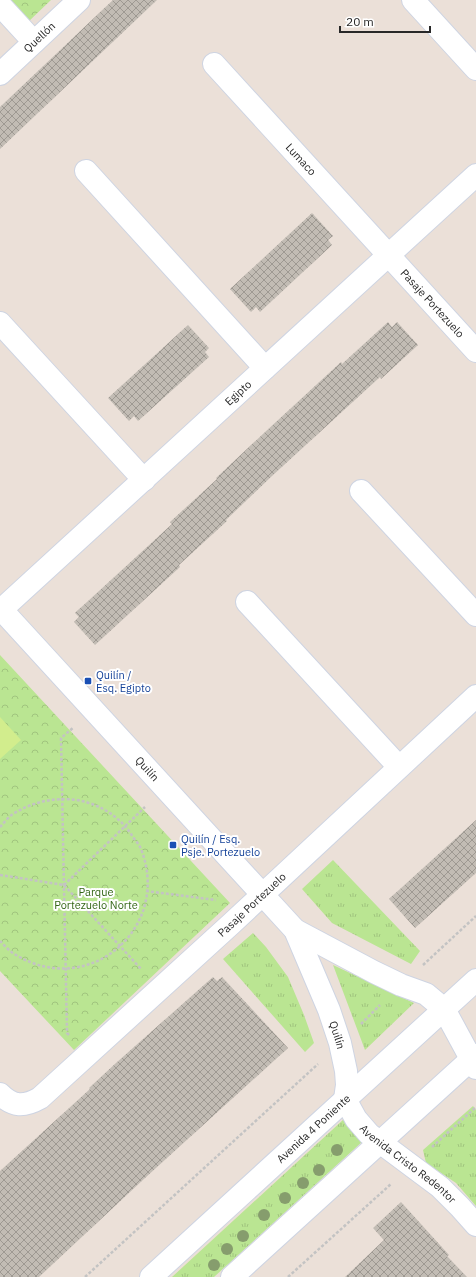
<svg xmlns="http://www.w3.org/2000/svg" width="476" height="1277" viewBox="0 0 476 1277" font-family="'IBM Plex Sans',sans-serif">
	<defs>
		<pattern id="grass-tufts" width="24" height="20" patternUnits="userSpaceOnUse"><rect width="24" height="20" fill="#bae592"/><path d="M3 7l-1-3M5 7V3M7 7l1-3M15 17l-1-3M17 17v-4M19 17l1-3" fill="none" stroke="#a0c47e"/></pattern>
		<pattern id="forest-crowns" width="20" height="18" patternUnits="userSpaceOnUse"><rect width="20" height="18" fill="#bae592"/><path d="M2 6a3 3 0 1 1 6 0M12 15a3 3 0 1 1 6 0" fill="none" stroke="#a0c47e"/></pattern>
		<pattern id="building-cross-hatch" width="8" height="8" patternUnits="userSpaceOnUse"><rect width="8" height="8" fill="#c2bcb4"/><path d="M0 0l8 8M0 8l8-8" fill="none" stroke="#9e9992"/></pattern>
	</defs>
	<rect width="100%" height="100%" fill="#ebe0d8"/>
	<path fill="url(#grass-tufts)" d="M333,860L420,951L411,964L332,923L302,889Z
		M253,933L266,947L288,977L304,1015L314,1043L305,1052L223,959Z
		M333,965L414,1003L365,1050Z
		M473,1106L476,1110V1206L456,1183L426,1163L423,1150Z
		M344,1119L363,1141L214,1277H172Z"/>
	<path fill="url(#forest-crowns)" d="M5,0H51L27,23Z
		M0,655L230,903L74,1050L0,971Z"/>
	<path fill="#d2ed8d" d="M0,717L21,740L0,759Z"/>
	<path fill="url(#building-cross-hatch)" d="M113,0H157L0,149V107Z
		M312,213L333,236L328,240L332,245L260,312L256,307L251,312L230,289Z
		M388,322L392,327L397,322L418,345L381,379L380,377L272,476L226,520L227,521L179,565L180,567L95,645L74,622L79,617L75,613L172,524L170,522L217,479L216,478L264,433L341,362L342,364Z
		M188,325L209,348L205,352L209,357L138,421L134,416L129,421L108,398Z
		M476,820V873L415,928L389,899Z
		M213,977L217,981L222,977L288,1048L145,1178L39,1277H0V1171L90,1089L89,1088L116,1063Z
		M401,1202L449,1255L447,1256L467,1277H345L384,1240L373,1228Z"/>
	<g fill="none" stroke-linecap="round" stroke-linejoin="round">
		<g stroke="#ced4e2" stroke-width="24">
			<g id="minor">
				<path d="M413,0L476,69"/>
				<path d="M0,5L34,42"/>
				<path id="s1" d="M214,64L476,351"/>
				<path id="s2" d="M0,74L79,0"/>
				<path d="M86,171L265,368"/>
				<path d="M0,323L144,480"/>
				<path d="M361,491L476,615"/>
				<path d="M247,602L399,767"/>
				<path id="s3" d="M0,608L295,930L329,1010L340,1043L346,1071L347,1085L345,1099L356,1119L369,1134L440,1187L460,1207L476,1225"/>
				<path id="s4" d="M0,611L476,175"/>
				<path d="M295,930L374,972L401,985L426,994L444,1009L476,1068"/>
				<path id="s5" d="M0,1094C13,1107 24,1107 40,1098L231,924L476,696"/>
			</g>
		</g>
		<g stroke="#ced4e2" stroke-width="24">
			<g id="tertiary">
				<path id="s6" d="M151,1277L476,980"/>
				<path d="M232,1277L476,1055"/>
			</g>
		</g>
		<path stroke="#c3c3c3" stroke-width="2.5" stroke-dasharray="3 2" stroke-linecap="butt" d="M0,827C4,823 8,817 13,814C32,802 54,797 76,800C98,803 119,816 131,834C134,839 139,844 141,849C172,928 89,999 16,955C10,952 5,946 0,941
			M0,875L64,885L141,969
			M64,885L145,807
			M146,891L216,900
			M423,965L476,916
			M361,1024L380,1005
			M69,1035L67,1033L61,738L74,727
			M432,1147L476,1107
			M85,1277L318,1064
			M288,1277L391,1184"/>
		<use href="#minor" stroke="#fff" stroke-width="22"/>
		<use href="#tertiary" stroke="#fff" stroke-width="22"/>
	</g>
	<g fill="#869d6d">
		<circle cx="337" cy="1150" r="6"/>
		<circle cx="319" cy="1170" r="6"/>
		<circle cx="303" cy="1183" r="6"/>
		<circle cx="285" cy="1198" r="6"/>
		<circle cx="264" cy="1215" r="6"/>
		<circle cx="243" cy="1236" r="6"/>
		<circle cx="227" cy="1249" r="6"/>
		<circle cx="214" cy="1265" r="6"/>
	</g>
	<g fill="#1a4fb4" stroke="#fff" stroke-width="1.5">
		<rect x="84" y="677" width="8" height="8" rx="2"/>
		<rect x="169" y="841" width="8" height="8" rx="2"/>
	</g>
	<g text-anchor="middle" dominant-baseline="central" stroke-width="4" stroke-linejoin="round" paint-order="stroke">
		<g font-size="11" fill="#282828" stroke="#fff">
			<text stroke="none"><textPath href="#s2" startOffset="54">Quellón</textPath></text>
			<text stroke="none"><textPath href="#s1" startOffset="129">Lumaco</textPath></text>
			<text stroke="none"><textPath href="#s1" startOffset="324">Pasaje Portezuelo</textPath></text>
			<text stroke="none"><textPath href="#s4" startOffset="323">Egipto</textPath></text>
			<text stroke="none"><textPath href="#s3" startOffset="218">Quilín</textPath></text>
			<text stroke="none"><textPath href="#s5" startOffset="331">Pasaje Portezuelo</textPath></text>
			<text stroke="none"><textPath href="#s3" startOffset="550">Quilín</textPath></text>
			<text stroke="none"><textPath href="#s6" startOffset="220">Avenida 4 Poniente</textPath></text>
			<text stroke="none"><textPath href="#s3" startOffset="707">Avenida Cristo Redentor</textPath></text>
		</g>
		<g font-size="11" fill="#164399" stroke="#fff" text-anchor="start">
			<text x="96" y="675">Quilín /<tspan x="96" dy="13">Esq. Egipto</tspan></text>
			<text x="181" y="839">Quilín / Esq.<tspan x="181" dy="13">Psje. Portezuelo</tspan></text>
		</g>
		<g font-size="11" fill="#336616" stroke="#fff">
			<text x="96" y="892">Parque<tspan x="96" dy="13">Portezuelo Norte</tspan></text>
		</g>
	</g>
	<path d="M340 26v6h90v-6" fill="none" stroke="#282828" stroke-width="2"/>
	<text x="346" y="26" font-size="12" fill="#282828" stroke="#ffffff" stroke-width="3" paint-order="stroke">20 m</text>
</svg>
